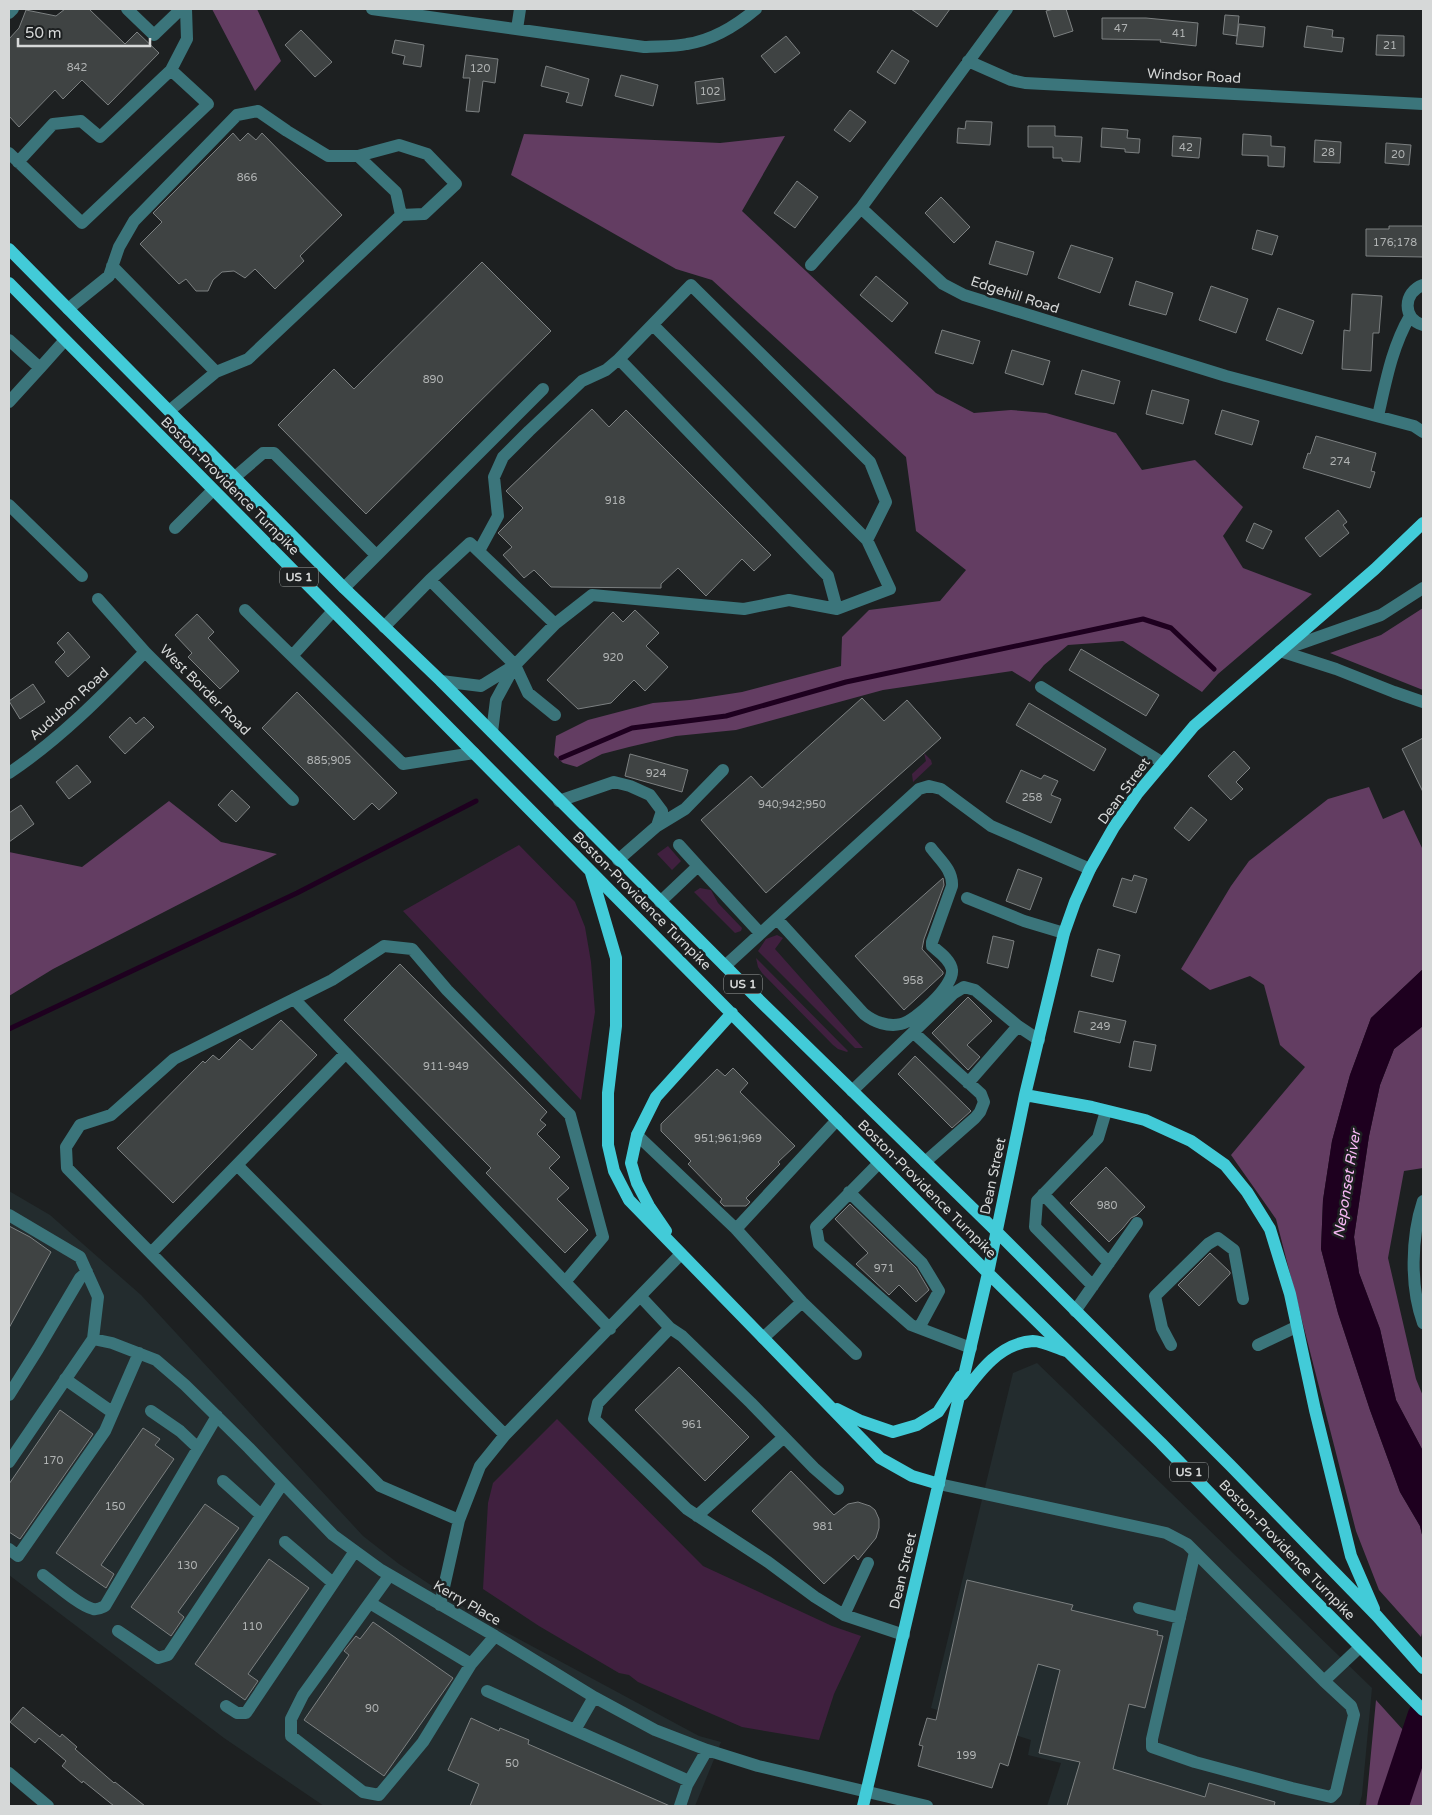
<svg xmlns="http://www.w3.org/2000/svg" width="1432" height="1815" viewBox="0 0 1432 1815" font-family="'Varela Round',sans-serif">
	<rect width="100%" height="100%" fill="#1d2021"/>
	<path fill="#232c2e" d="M9,1191L50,1215L141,1295L363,1536L399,1564L485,1621L699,1736L721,1742L695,1806H324L224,1738L9,1575Z
		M1037,1363L1372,1688L1362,1795L1359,1806H1047L1061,1763L1028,1755L1031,1740L931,1708L1013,1373Z"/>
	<path fill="#40203f" d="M924,753L931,760L932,764L913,782L912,774L926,761Z
		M519,845L575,902L585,927L591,962L595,1012L581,1100L403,911Z
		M668,846L681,861L672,870L657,854Z
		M700,888L711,890L718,903L742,928L741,931L735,933L694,892Z
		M777,935L783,938L775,949L863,1048H855L758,951L766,939Z
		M756,958L848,1051L847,1052L838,1049L833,1045L762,973L758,967Z
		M557,1419L703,1566L832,1626L861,1636L834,1694L819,1740L742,1727L638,1682L629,1675L619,1673L539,1626L483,1589L488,1503L493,1483Z"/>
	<path fill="#633d62" d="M212,9H257L281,61L255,91Z
		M524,134L720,143L785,136L742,211L936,393L974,413L1011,410L1046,413L1116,433L1142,470L1195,460L1243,507L1223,536L1243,568L1312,594L1218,674L1202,692L1123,641L1068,645L1044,665L1030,682L1012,671L883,690L736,730L676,736L629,747L602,754L577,767L563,763L554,755L556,736L588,720L653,703L690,700L742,692L841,666L842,637L869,610L940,601L966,570L916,531L906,457L712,280L676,269L511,175Z
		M1423,608V690L1330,653L1381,635Z
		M1369,787L1383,819L1404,810L1423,850V969L1371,1018L1350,1075L1332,1141L1323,1200L1321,1249L1338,1313L1370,1410L1400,1492L1420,1526L1423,1539V1629L1421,1637L1379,1590L1356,1531L1276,1219L1231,1155L1305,1067L1280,1045L1264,985L1250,976L1210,990L1181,969L1231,886L1249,861L1328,799Z
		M169,801L221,842L277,854L53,969L9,996V852L82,867Z
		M1423,1026V1168L1404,1171L1388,1258L1416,1379L1423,1396V1451L1396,1400L1380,1329L1359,1273L1354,1237L1369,1136L1380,1085L1394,1049Z
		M1376,1700L1423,1752V1806H1366Z"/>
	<path fill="#1e001f" d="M1423,969V1026L1394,1049L1380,1085L1369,1136L1354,1237L1359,1273L1380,1329L1396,1400L1423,1451V1539L1420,1526L1400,1492L1370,1410L1338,1313L1321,1249L1323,1200L1332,1141L1350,1075L1371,1018Z"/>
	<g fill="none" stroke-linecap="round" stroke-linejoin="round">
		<path stroke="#1e001f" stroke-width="5" d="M561,758L632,728L726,716L846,682L1143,619L1171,628L1214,669
			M9,1029L297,893L476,801"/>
		<path stroke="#1e001f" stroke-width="31" d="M1393,1806L1423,1716"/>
	</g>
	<path fill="#3f4343" stroke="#7c8081" d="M65,9H89L125,44L137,32L159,53L108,105L82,80L63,99L55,90L19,127L9,116V39L19,28L26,10L56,16Z
		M911,9H950L937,27Z
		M1054,9H1066L1073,31L1054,37L1046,11Z
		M1225,15L1239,16L1237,36L1223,34Z
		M1102,18H1146L1198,23L1196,46L1160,42L1161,40L1102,39Z
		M1239,24L1265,27L1263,47L1236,44Z
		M1307,26L1333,30L1332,37L1344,38L1342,52L1304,47Z
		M301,30L332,62L315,77L285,45Z
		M1377,35L1404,36V56L1376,55Z
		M786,36L800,53L775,73L761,56Z
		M395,40L424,45L421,67L403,64L405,56L392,53Z
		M892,50L909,61L895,84L877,72Z
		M466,55L498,59L495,83L483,81L479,112L466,111L470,78H463Z
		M546,66L589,79L582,106L566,102L569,93L541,86Z
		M621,75L658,85L653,106L615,96Z
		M723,78L725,100L697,104L695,82Z
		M850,110L866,122L850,142L834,130Z
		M966,121L992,122L990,145L957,143L958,128L965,129Z
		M1028,126H1055V136L1082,137L1080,162L1062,161V158H1053V147H1028Z
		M1102,128L1128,130L1127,138L1140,139L1139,153L1125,152V149L1101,147Z
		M233,133L240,141L248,133L256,140L262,133L342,215L300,256L304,261L275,289L255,269L245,278L234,271L222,272L213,280L208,291H196L186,279L179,284L140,244L162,222L153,213Z
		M1243,134L1271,136V146L1285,147L1284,167L1268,166V156L1242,155Z
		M1173,136L1201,138L1199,158L1172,156Z
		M1315,140L1341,142L1340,163L1314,162Z
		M1386,143L1411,145L1409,165L1385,163Z
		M797,181L818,197L795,228L774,213Z
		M941,197L970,227L954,243L925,213Z
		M1389,226H1423V257L1366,256V229H1389Z
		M1257,230L1278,236L1272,255L1252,249Z
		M996,241L1034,252L1027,275L989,264Z
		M1071,245L1113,258L1100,293L1058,278Z
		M482,262L551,331L366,514L278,425L334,369L354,389Z
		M876,276L908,303L892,322L860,295Z
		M1136,281L1173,293L1166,315L1129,305Z
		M1211,286L1248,299L1236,333L1199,320Z
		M1352,294L1382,296L1379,333H1373L1371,371L1342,369L1344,330L1350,331Z
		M1278,308L1314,321L1302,354L1266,340Z
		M942,330L980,341L973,364L935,353Z
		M1012,350L1050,361L1043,385L1005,373Z
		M1082,370L1120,381L1114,404L1075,394Z
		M1152,390L1189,400L1183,424L1146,414Z
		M592,409L609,427L626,410L771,555L754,571L742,559L706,596L678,568L661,584V588L551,587L534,570L524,578L503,555L512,547L498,533L523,508L506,491Z
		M1222,410L1259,421L1252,445L1215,434Z
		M1316,436L1376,453L1371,471L1375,472L1370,488L1303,468L1308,453L1310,454Z
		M1338,510L1347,522L1343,525L1349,533L1320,557L1305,538Z
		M1254,523L1272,531L1263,549L1246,541Z
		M635,610L659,633L646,646L668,667L645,691L634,680L611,703L578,709L547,680L613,612L623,622Z
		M197,614L214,632L208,638L239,671L220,689L188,657L192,653L175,635Z
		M68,632L90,657L68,677L55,662L65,652L57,643Z
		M1081,649L1159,695L1146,716L1069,670Z
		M33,684L45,702L20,719L9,701Z
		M297,692L397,793L379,810L372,803L354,820L262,728Z
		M862,698L884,721L907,700L941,738L766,893L701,820L751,776L762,788Z
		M1029,703L1106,749L1094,771L1016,725Z
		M130,717L136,724L144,717L154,727L125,754L109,737Z
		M1423,738V792L1402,749Z
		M1234,751L1250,768L1236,782L1243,789L1231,800L1208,776Z
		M630,754L688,770L682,792L625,776Z
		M77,765L91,782L69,799L56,782Z
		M1021,770L1041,779L1044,775L1058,781L1051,795L1061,799L1051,823L1006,802Z
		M232,790L250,807L236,822L218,805Z
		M21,805L34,824L9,842V813Z
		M1191,807L1207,820L1189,841L1174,828Z
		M1018,869L1042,878L1030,910L1006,901Z
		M1134,875L1147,879L1136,913L1113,906L1122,878L1132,881Z
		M943,878L944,885L924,939L922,949L943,972V974L904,1010L855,956Z
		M993,936L1014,941L1008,968L987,963Z
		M1098,949L1120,955L1113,982L1091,976Z
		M400,964L547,1112L540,1120L546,1125L537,1134L560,1157L549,1168L569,1188L557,1199L588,1230L565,1253L486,1173L491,1168L344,1020Z
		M968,997L992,1021L967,1045L980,1057L968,1070L932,1033Z
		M1079,1011L1126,1021L1120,1043L1074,1032Z
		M281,1020L317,1055L173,1203L117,1148L203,1061L205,1063L213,1055L219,1060L240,1039L252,1050Z
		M1134,1041L1156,1045L1151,1071L1129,1067Z
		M915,1056L971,1111L952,1128L898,1074Z
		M733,1068L748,1083L740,1092L795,1146L778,1162L780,1164L746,1198L750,1202L746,1206H724L720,1202L722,1199L688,1164L691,1161L661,1131V1124L717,1069L725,1076Z
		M1106,1167L1145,1207L1137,1215L1131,1218L1123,1228L1109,1242L1070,1203Z
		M850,1204L916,1268L929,1290L916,1302L899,1285L889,1295L856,1264L868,1253L835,1219Z
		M9,1226L30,1237L51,1252L9,1328Z
		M1210,1253L1230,1272V1274L1199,1306L1178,1285Z
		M679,1367L749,1437L705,1481L635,1410Z
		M60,1410L93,1434L20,1539L9,1532V1484Z
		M143,1428L160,1439L155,1445L174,1459L101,1565L114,1574L106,1588L56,1553Z
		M791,1471L834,1515L848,1504L858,1502L870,1506L875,1510L879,1519V1528L876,1538L858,1560L854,1555L824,1584L752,1511Z
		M205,1504L239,1528L178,1612L184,1617L171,1636L131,1607Z
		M269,1559L309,1588L248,1674L258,1681L245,1700L195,1664Z
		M967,1580L1073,1605L1071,1610L1158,1631L1157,1635L1163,1636L1145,1708L1129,1704L1113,1769L1205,1797L1209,1783L1275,1802L1274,1806H1067L1080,1762L1039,1753L1060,1670L1038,1664L1008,1766L1000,1763L992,1788L918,1766L923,1746L919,1745L927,1718L936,1720Z
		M373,1622L453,1678L384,1776L304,1720L349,1655L344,1651L356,1636L360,1639Z
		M23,1707L60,1737L62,1734L77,1747L75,1749L114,1783L115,1782L145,1806H114L83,1781L82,1783L62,1766L66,1761L39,1738L35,1743L10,1722Z
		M471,1718L499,1731L500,1728L529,1740L528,1744L670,1806H470L479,1784L448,1770Z"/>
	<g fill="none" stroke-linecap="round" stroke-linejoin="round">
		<path stroke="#3b757b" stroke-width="12" d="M127,9L154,35L181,9
			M372,9L644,47C658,46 673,47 687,44C713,40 737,25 756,9
			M1007,9L861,208L943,284L964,295L1226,376L1414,426L1423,432
			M9,13L13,9
			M517,29L520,9
			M968,61L1011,80L1025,83L1423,104
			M9,153L82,223L208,104L171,70
			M358,156L396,192L401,215
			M18,162L53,124L81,121L100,137L171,70L187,39L186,9
			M811,265L861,208
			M112,266L216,372
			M1423,285C1403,292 1402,319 1423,325
			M68,309L109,276L119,247L134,221L237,115L258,111L287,131L328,156H358L399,145L427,154L456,184L424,214L401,215L248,359L216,372L169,411
			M653,325L867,540
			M9,340L40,368L65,340
			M9,402L40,368
			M1378,416C1386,381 1392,347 1410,316
			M235,477L263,453H274L376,555
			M9,505L82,576
			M175,528L213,490
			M479,551L498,516L494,477L503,457L529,431L582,381L606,370L619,359
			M430,580L470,543L555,624L515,665L496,700L492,732
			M344,588L543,389
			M98,599L145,652L293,800
			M245,610L292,656
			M333,611L292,656L403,764L474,753
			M555,624L592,595L744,609L789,600L837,609L890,589L867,540L886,502L870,462L691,285L619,359L828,576L837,609
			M384,627L430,580L515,665L528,693L555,715
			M1282,650L1381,615L1423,588
			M1280,651L1336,669L1394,692L1423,702
			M441,681L481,686L515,665
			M1041,687L1163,763
			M9,773C60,739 103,695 145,652
			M559,801L614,782L630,786L650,795L662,811L657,826
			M679,845L698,866
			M618,860L657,826L685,809L723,770
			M967,898L1024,921L1064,933
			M660,902L698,866L760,933
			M777,919L864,1014C874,1022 888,1027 901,1024C915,1021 954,986 952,970C951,960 939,952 932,946V942L952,886C953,870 940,860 931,848
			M725,966L919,789L929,786L941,789L991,826L1090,869
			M294,999L610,1329
			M914,1033L981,1094L984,1102L980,1112L975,1118L925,1162
			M968,1083L1018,1026
			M852,1091L954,993L964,987L975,990L1018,1026L1039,1040
			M637,1135L736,1229L802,1302L856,1354
			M879,1163L816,1227L819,1244L911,1325L971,1348
			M237,1165L505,1435
			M849,1192L922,1263L939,1291L919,1328
			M1043,1194L1109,1263
			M1423,1201C1411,1237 1410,1287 1423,1323
			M9,1215L80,1257L98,1297L93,1339L112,1343L156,1360L185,1385L249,1448L333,1535L381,1570L495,1636L594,1697L655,1730L707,1750L758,1766L927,1806
			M736,1229L837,1120
			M151,1253L346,1053
			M1093,1286L1035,1227L1037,1201L1098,1138L1106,1111
			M641,1297L670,1328
			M1075,1311L1137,1223
			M763,1338L802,1302
			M1171,1345L1162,1328L1155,1296L1208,1244L1218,1238L1234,1250L1243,1299
			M1258,1345L1296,1327
			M65,1379L112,1412
			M9,1395L38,1349L80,1278L87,1272
			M151,1411L180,1431L198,1448
			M9,1462L93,1339
			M223,1481L261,1515
			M939,1484L1166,1533L1187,1544L1324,1681L1360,1647
			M838,1489L814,1468L751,1403L682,1336L670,1328L598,1403L594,1419L687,1509L768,1562L815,1597L844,1615L904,1635
			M697,1516L784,1437
			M459,1520L380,1486L67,1168L66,1147L80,1125L111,1115L174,1059L332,980L384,946L412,949L447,990L570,1115L603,1237L565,1282
			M285,1542L333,1583
			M9,1549L18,1556L105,1431L139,1353
			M1195,1552L1152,1739V1747L1195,1762L1292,1788L1331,1797L1336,1792L1354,1715L1351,1706L1324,1681
			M43,1575C55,1584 80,1606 93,1609C98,1610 101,1608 105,1606L217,1416
			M389,1576L303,1695L291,1719V1736L363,1792L379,1795L423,1742L471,1664L495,1636
			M370,1603L471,1664
			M440,1605L459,1520L480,1466L505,1435L681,1254
			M1139,1608L1180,1618
			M844,1615L868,1563
			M118,1631L158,1658L168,1655L283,1483
			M487,1691L689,1781
			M226,1706L237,1713H246L355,1551
			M575,1730L594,1697
			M9,1773L48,1806
			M680,1806L687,1785L707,1750"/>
		<path stroke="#42cbd8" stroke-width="12" d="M9,249L344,588L441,681L754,995L997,1232L1230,1465L1377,1616L1423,1668
			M9,283L988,1273L1161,1443L1303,1589L1423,1710
			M591,873L616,958V1026L608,1093V1145L614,1171L629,1200L880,1458L912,1476L939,1484
			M1025,1095L1092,1107L1145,1120L1191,1141L1225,1165L1247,1192L1270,1229L1290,1294L1315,1410L1351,1556L1374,1609
			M666,1231L649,1206L637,1183L631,1163L637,1135L656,1097L732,1013
			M962,1395C979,1372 1000,1343 1033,1341C1043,1341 1056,1348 1066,1351
			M837,1409L861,1421L893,1432L917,1425L938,1412L961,1376
			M863,1806L988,1273L1025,1095L1064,933L1075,902L1090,869L1114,827L1137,794L1194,726L1375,569L1423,523"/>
	</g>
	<g text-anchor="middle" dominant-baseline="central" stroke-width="5" stroke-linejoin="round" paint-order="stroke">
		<g font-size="11" fill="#b0b3b3">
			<text x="1121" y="28">47</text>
			<text x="1179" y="33">41</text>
			<text x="1390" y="45">21</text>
			<text x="77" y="67">842</text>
			<text x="480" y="68">120</text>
			<text x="710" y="91">102</text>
			<text x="1186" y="147">42</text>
			<text x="1328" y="152">28</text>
			<text x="1398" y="154">20</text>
			<text x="247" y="177">866</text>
			<text x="1395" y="242">176;178</text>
			<text x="433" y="379">890</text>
			<text x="1340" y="461">274</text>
			<text x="615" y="500">918</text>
			<text x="613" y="657">920</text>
			<text x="329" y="760">885;905</text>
			<text x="656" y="773">924</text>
			<text x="1032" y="797">258</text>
			<text x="792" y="804">940;942;950</text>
			<text x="913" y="980">958</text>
			<text x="1100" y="1026">249</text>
			<text x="446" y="1066">911-949</text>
			<text x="728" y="1138">951;961;969</text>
			<text x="1107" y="1205">980</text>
			<text x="884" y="1268">971</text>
			<text x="692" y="1424">961</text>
			<text x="53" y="1460">170</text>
			<text x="115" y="1506">150</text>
			<text x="823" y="1526">981</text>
			<text x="187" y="1565">130</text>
			<text x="252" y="1626">110</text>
			<text x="372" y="1708">90</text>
			<text x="966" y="1755">199</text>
			<text x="512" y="1763">50</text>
		</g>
		<g fill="#1d2021" stroke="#9ea1a1" stroke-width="1">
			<rect x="280" y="567.5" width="38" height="19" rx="4"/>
			<rect x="724" y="974.5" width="38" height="19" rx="4"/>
			<rect x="1170" y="1462.5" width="38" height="19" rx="4"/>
		</g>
		<g font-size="12" font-weight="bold" fill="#d6d8d8">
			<text x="299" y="577">US 1</text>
			<text x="743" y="984">US 1</text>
			<text x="1189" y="1472">US 1</text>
		</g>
		<g font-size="14" fill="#d6d8d8" stroke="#1d2021">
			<text transform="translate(1194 76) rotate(3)">Windsor Road</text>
			<text transform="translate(1015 295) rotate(18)">Edgehill Road</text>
			<text transform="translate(230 486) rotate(45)">Boston-Providence Turnpike</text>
			<text transform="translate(205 690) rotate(45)">West Border Road</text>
			<text transform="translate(69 704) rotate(-42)">Audubon Road</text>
			<text transform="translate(1124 791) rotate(-54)">Dean Street</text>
			<text transform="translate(642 901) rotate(45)">Boston-Providence Turnpike</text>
			<text transform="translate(993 1176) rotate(-78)">Dean Street</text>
			<text transform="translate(927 1189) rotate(45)">Boston-Providence Turnpike</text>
			<text transform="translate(1287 1550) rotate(46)">Boston-Providence Turnpike</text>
			<text transform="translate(903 1571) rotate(-77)">Dean Street</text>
			<text transform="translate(467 1603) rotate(30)">Kerry Place</text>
		</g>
		<g font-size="15" font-style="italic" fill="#f7b8f4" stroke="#1d2021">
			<text transform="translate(1347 1184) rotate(-81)">Neponset River</text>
		</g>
	</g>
	<rect width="1432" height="1815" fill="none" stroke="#d6d8d8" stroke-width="20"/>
	<path d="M18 38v8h132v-8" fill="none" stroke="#d6d8d8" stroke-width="2.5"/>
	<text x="25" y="38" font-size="15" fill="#d6d8d8" stroke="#1d2021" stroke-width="4" paint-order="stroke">50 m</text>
</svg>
